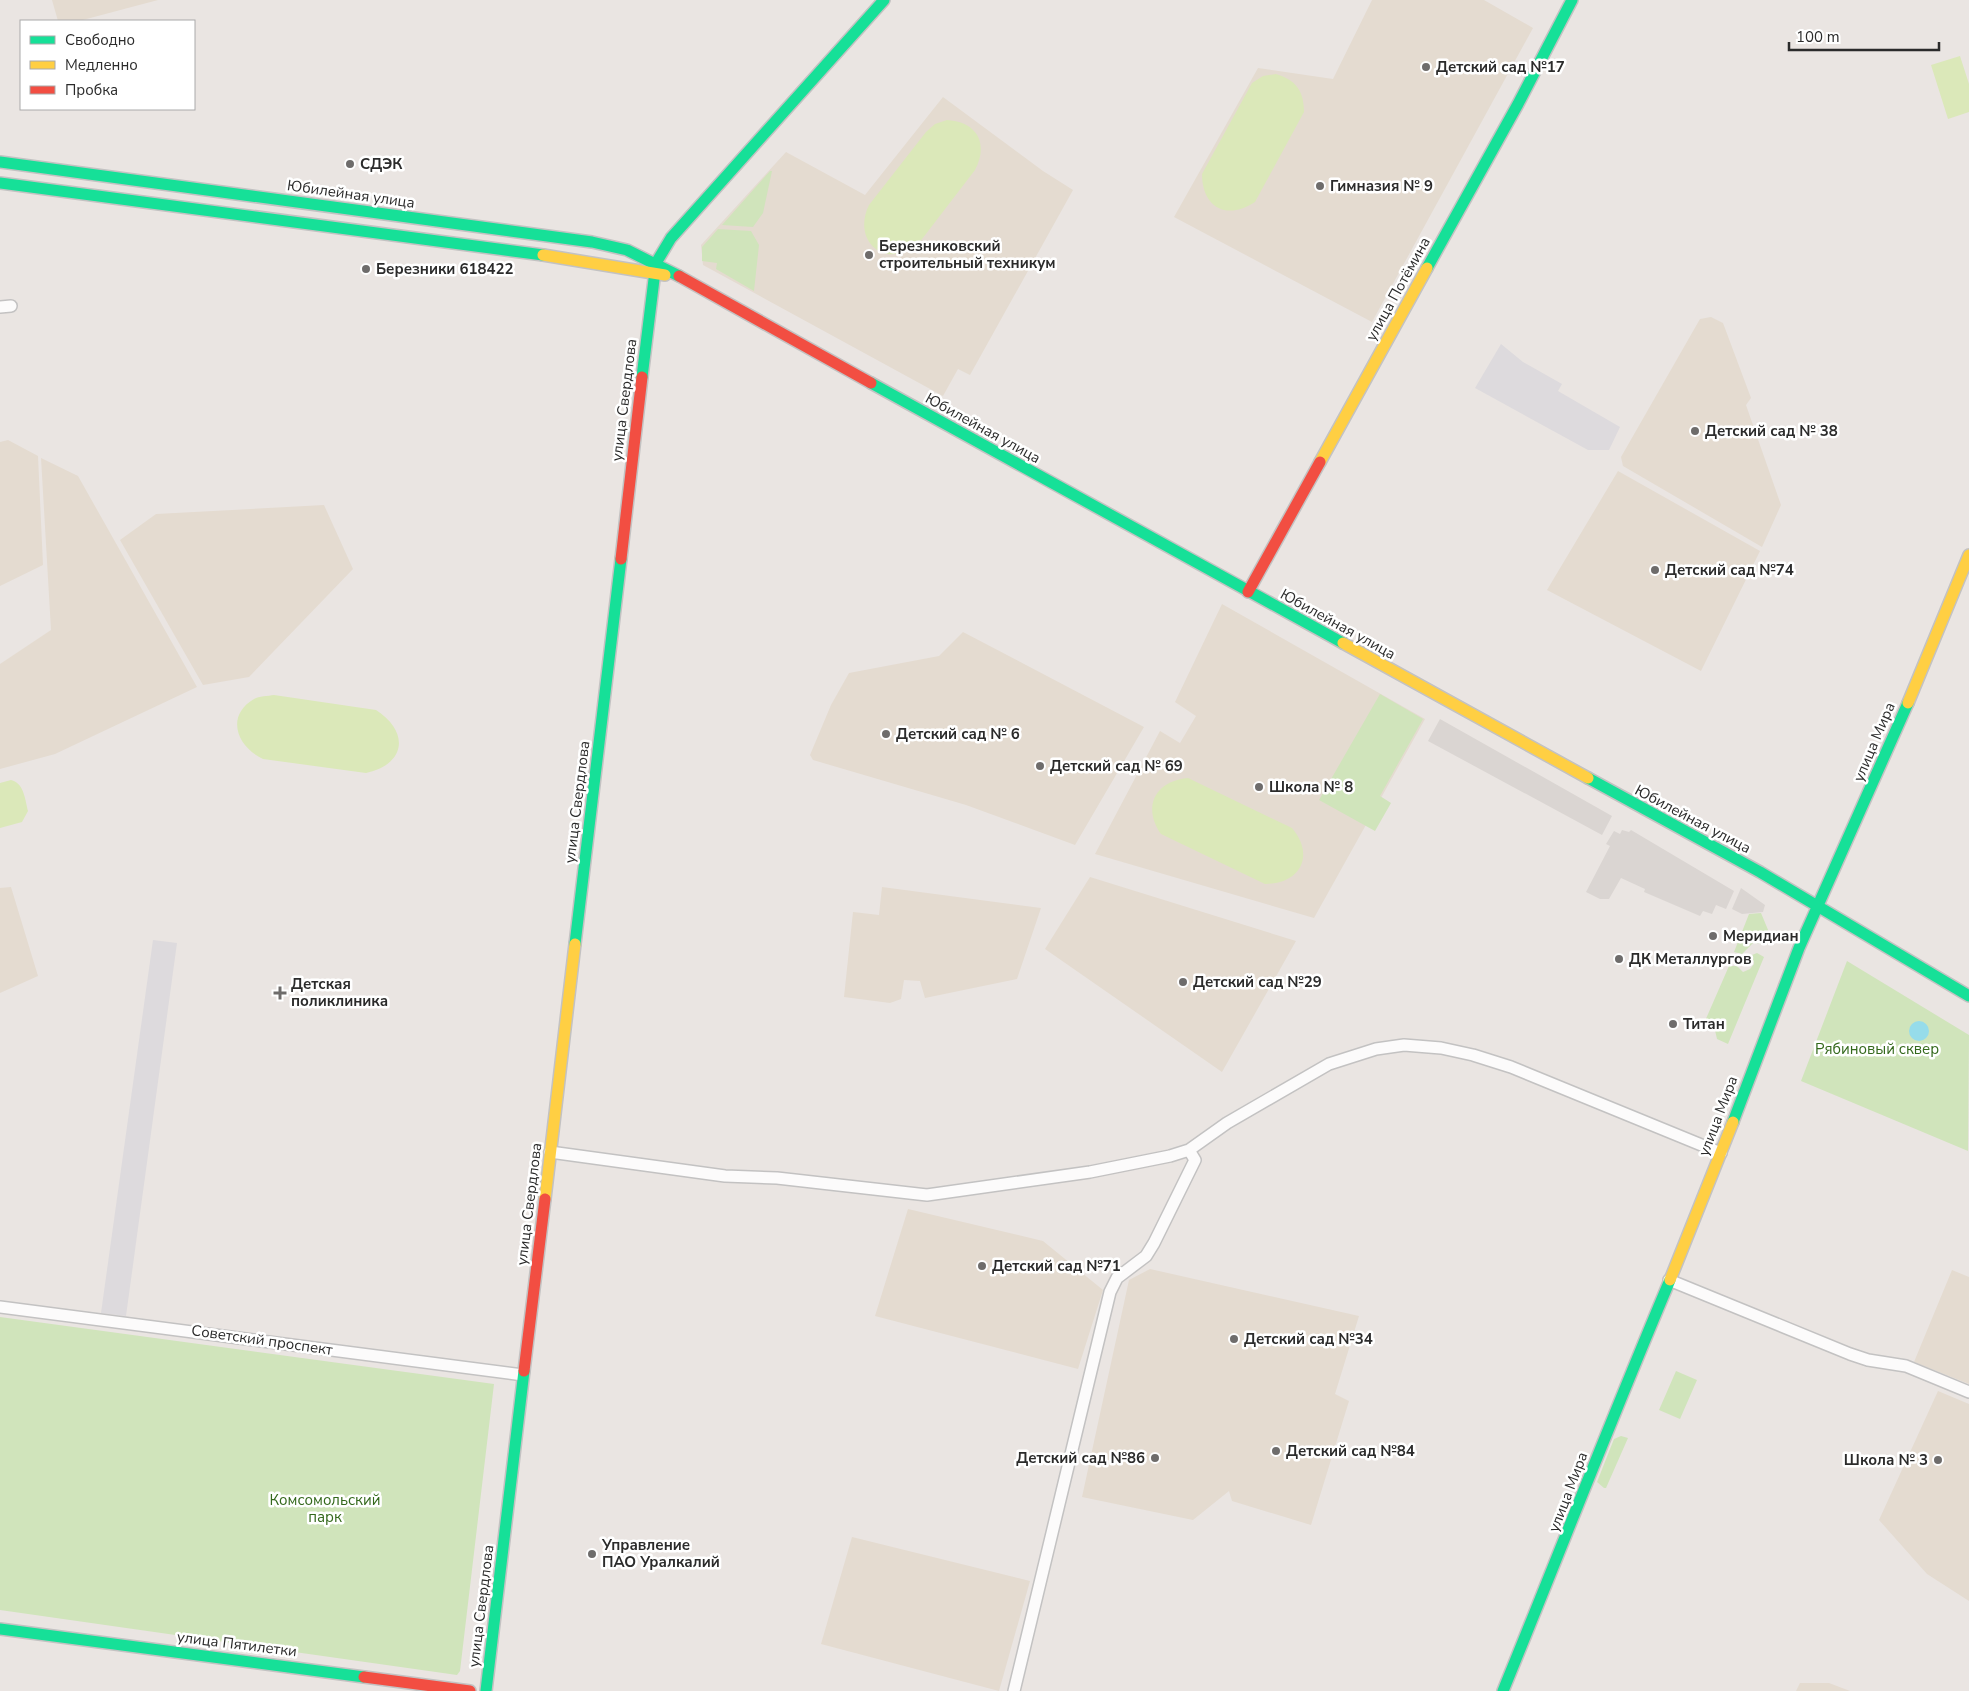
<svg xmlns="http://www.w3.org/2000/svg" width="1969" height="1691" viewBox="0 0 1969 1691" font-family="'Nunito Sans',sans-serif">
	<rect width="100%" height="100%" fill="#eae5e2"/>
	<path fill="#dddadd" d="M1501,344L1523,362L1562,384L1558,391L1620,427L1609,450H1588L1475,388Z
		M153,940L177,943L126,1316L101,1313Z"/>
	<path fill="#e4dbd0" d="M52,0H158L79,21H58Z
		M1372,0H1484L1533,28L1372,322L1174,217L1258,68L1333,79Z
		M943,97L1043,171L1073,190L970,375L958,369L943,396L703,265L701,245L786,152L865,195Z
		M1711,317L1723,323L1751,398L1746,405L1781,505L1762,547L1623,466L1621,457L1700,319Z
		M8,440L38,456L43,565L0,586V442Z
		M41,458L78,476L197,687L55,754L0,769V664L51,630Z
		M1618,471L1760,551L1701,671L1547,590Z
		M324,505L353,569L249,677L203,685L120,540L156,514Z
		M1222,604L1425,719L1314,918L1095,854L1160,731L1180,743L1196,716L1175,702Z
		M963,632L1144,727L1075,845L966,805L813,760L810,755L831,705L849,673L939,656Z
		M1090,877L1296,941L1222,1072L1045,949Z
		M11,887L38,976L0,993V888Z
		M882,887L1041,908L1017,979L925,998L920,981L904,980L901,999L890,1003L844,997L853,912L879,915Z
		M908,1209L1043,1241L1103,1290L1078,1369L875,1316Z
		M1150,1269L1359,1316L1335,1394L1349,1401L1311,1525L1232,1501L1229,1491L1193,1520L1082,1497L1129,1280Z
		M1952,1270L1969,1277V1384L1914,1362Z
		M1938,1391L1969,1404V1601L1927,1574L1879,1520Z
		M852,1537L1030,1581L999,1691L821,1644Z
		M1800,1683H1829L1850,1691H1796Z"/>
	<path fill="#d0e4bb" d="M770,171H772L763,213L753,227L722,225Z
		M718,229L751,231L759,245L754,291L716,269L717,263L702,261V247Z
		M1380,694L1423,719L1380,796L1391,803L1375,831L1319,800Z
		M1761,913L1771,937L1768,944L1753,943L1742,954L1734,952L1749,914Z
		M1757,953L1764,957L1728,1044L1717,1039L1714,1026L1705,1021L1729,966H1737L1743,972L1750,969L1754,964L1752,955Z
		M1847,961L1969,1035L1968,1151L1801,1081Z
		M0,1317L494,1384L460,1671L457,1675L0,1610Z
		M1676,1371L1697,1380L1680,1419L1659,1410Z
		M1621,1436L1628,1438L1606,1488H1604L1597,1482L1614,1439Z"/>
	<path fill="#dbe8b9" d="M1960,56L1969,84V112L1948,119L1931,65Z
		M1276,74C1296,80 1304,91 1304,112L1255,202C1226,221 1202,207 1202,174L1252,83L1263,76Z
		M947,120C977,122 989,143 975,170L919,243C887,271 851,242 869,205L926,132L935,124Z
		M274,695L376,710C409,731 407,764 366,773L263,759C237,747 225,716 254,699C259,696 268,696 274,695Z
		M1188,778L1292,828C1315,855 1301,884 1265,884L1161,834C1142,807 1155,781 1188,778Z
		M11,780C24,783 25,799 28,811L22,822L0,828V783Z"/>
	<path fill="#dad5d2" d="M1440,719L1612,816L1602,835L1428,741Z
		M1622,830L1629,832L1631,830L1734,891L1726,909L1716,905L1712,914L1703,911L1700,916L1644,892L1645,889L1621,878L1609,899H1600L1586,892L1610,846L1606,844L1614,831L1620,834Z
		M1741,888L1765,905L1763,912L1742,914L1732,909Z"/>
	<path fill="#96dcea" d="M1909 1031a10 10 0 1 1 20 0a10 10 0 1 1-20 0Z"/>
	<g fill="none" stroke-linecap="round" stroke-linejoin="round">
		<g stroke="#c3c2c2" stroke-width="14">
			<path id="street" d="M0,307L11,306
				M550,1152L725,1176L777,1178L927,1195L1090,1172L1170,1156L1189,1150L1227,1123L1329,1064L1376,1049L1404,1045L1441,1048L1473,1055L1511,1067L1721,1153
				M1669,1280L1850,1354L1868,1360L1906,1366L1969,1392
				M0,1307L523,1375
				M1014,1691L1110,1292L1117,1278L1146,1256L1154,1243L1195,1160L1189,1150"/>
		</g>
		<g stroke="#c3c2c2" stroke-width="14">
			<path id="fast" d="M0,162L592,242L627,250L679,276
				M0,183L543,255
				M1427,268L1518,104L1572,0
				M642,377L656,263L671,238L884,0
				M871,383L1343,643
				M1588,778L1760,872L1969,996
				M575,944L621,559
				M1733,1122L1799,948L1908,703
				M0,1629L364,1677
				M486,1691L524,1371
				M1503,1691C1559,1554 1612,1417 1670,1280"/>
		</g>
		<g stroke="#c3c2c2" stroke-width="14">
			<path id="slow" d="M543,255L665,275
				M1320,462L1427,268
				M1343,643L1588,778
				M1908,703L1969,555
				M545,1199L575,944
				M1670,1280L1733,1122"/>
		</g>
		<g stroke="#c3c2c2" stroke-width="14">
			<path id="jam" d="M679,276L871,383
				M621,559L642,377
				M1248,592L1320,462
				M524,1371L545,1199
				M364,1677L470,1691"/>
		</g>
		<use href="#street" stroke="#fcfbfb" stroke-width="11"/>
		<use href="#fast" stroke="#16e098" stroke-width="11"/>
		<use href="#slow" stroke="#ffcf43" stroke-width="11"/>
		<use href="#jam" stroke="#f24e42" stroke-width="11"/>
	</g>
	<g fill="#6e6c6b" stroke="#fff" stroke-width="2">
		<circle cx="1426" cy="67" r="5"/>
		<circle cx="350" cy="164" r="5"/>
		<circle cx="1320" cy="186" r="5"/>
		<circle cx="869" cy="255" r="5"/>
		<circle cx="366" cy="269" r="5"/>
		<circle cx="1695" cy="431" r="5"/>
		<circle cx="1655" cy="570" r="5"/>
		<circle cx="886" cy="734" r="5"/>
		<circle cx="1040" cy="766" r="5"/>
		<circle cx="1259" cy="787" r="5"/>
		<circle cx="1713" cy="936" r="5"/>
		<circle cx="1619" cy="959" r="5"/>
		<circle cx="1183" cy="982" r="5"/>
		<path d="M277.5 985.5h5v5h5v5h-5v5h-5v-5h-5v-5h5z"/>
		<circle cx="1673" cy="1024" r="5"/>
		<circle cx="982" cy="1266" r="5"/>
		<circle cx="1234" cy="1339" r="5"/>
		<circle cx="1276" cy="1451" r="5"/>
		<circle cx="1155" cy="1458" r="5"/>
		<circle cx="1938" cy="1460" r="5"/>
		<circle cx="592" cy="1554" r="5"/>
	</g>
	<g text-anchor="middle" dominant-baseline="central" stroke-width="5" stroke-linejoin="round" paint-order="stroke">
		<g font-size="15" font-weight="bold" fill="#2b2b2b" stroke="#fff" text-anchor="start">
			<text x="1436" y="67">Детский сад №17</text>
			<text x="360" y="164">СДЭК</text>
			<text x="1330" y="186">Гимназия № 9</text>
			<text x="879" y="246">Березниковский<tspan x="879" dy="17">строительный техникум</tspan></text>
			<text x="376" y="269">Березники 618422</text>
			<text x="1705" y="431">Детский сад № 38</text>
			<text x="1665" y="570">Детский сад №74</text>
			<text x="896" y="734">Детский сад № 6</text>
			<text x="1050" y="766">Детский сад № 69</text>
			<text x="1269" y="787">Школа № 8</text>
			<text x="1723" y="936">Меридиан</text>
			<text x="1629" y="959">ДК Металлургов</text>
			<text x="1193" y="982">Детский сад №29</text>
			<text x="291" y="984">Детская<tspan x="291" dy="17">поликлиника</tspan></text>
			<text x="1683" y="1024">Титан</text>
			<text x="992" y="1266">Детский сад №71</text>
			<text x="1244" y="1339">Детский сад №34</text>
			<text x="1286" y="1451">Детский сад №84</text>
			<text x="1145" y="1458" text-anchor="end">Детский сад №86</text>
			<text x="1928" y="1460" text-anchor="end">Школа № 3</text>
			<text x="602" y="1545">Управление<tspan x="602" dy="17">ПАО Уралкалий</tspan></text>
		</g>
		<g font-size="15" fill="#2b2b2b" stroke="#fff">
			<text transform="translate(351 194) rotate(8)">Юбилейная улица</text>
			<text transform="translate(1398 289) rotate(-61)">улица Потёмина</text>
			<text transform="translate(624 400) rotate(-83)">улица Свердлова</text>
			<text transform="translate(983 428) rotate(29)">Юбилейная улица</text>
			<text transform="translate(1338 624) rotate(29)">Юбилейная улица</text>
			<text transform="translate(1874 742) rotate(-67)">улица Мира</text>
			<text transform="translate(577 802) rotate(-83)">улица Свердлова</text>
			<text transform="translate(1693 819) rotate(28)">Юбилейная улица</text>
			<text transform="translate(1718 1116) rotate(-69)">улица Мира</text>
			<text transform="translate(529 1204) rotate(-83)">улица Свердлова</text>
			<text transform="translate(262 1340) rotate(8)">Советский проспект</text>
			<text transform="translate(1568 1492) rotate(-69)">улица Мира</text>
			<text transform="translate(481 1606) rotate(-83)">улица Свердлова</text>
			<text transform="translate(237 1644) rotate(7)">улица Пятилетки</text>
		</g>
		<g font-size="15" fill="#33681b" stroke="#fff">
			<text x="1877" y="1049">Рябиновый сквер</text>
			<text x="325" y="1500">Комсомольский<tspan x="325" dy="17">парк</tspan></text>
		</g>
	</g>
	<rect x="20" y="20" width="175" height="90" fill="#ffffff" stroke="#aaaaaa"/>
	<rect x="30" y="36" width="25" height="8" fill="#16e098" stroke="#aaaaaa"/>
	<text x="65" y="45" font-size="15" fill="#2b2b2b">Свободно</text>
	<rect x="30" y="61" width="25" height="8" fill="#ffcf43" stroke="#aaaaaa"/>
	<text x="65" y="70" font-size="15" fill="#2b2b2b">Медленно</text>
	<rect x="30" y="86" width="25" height="8" fill="#f24e42" stroke="#aaaaaa"/>
	<text x="65" y="95" font-size="15" fill="#2b2b2b">Пробка</text>
	<path d="M1789 42v8h150v-8" fill="none" stroke="#2b2b2b" stroke-width="2.5"/>
	<text x="1796" y="42" font-size="15" fill="#2b2b2b" stroke="#ffffff" stroke-width="4" paint-order="stroke">100 m</text>
</svg>
